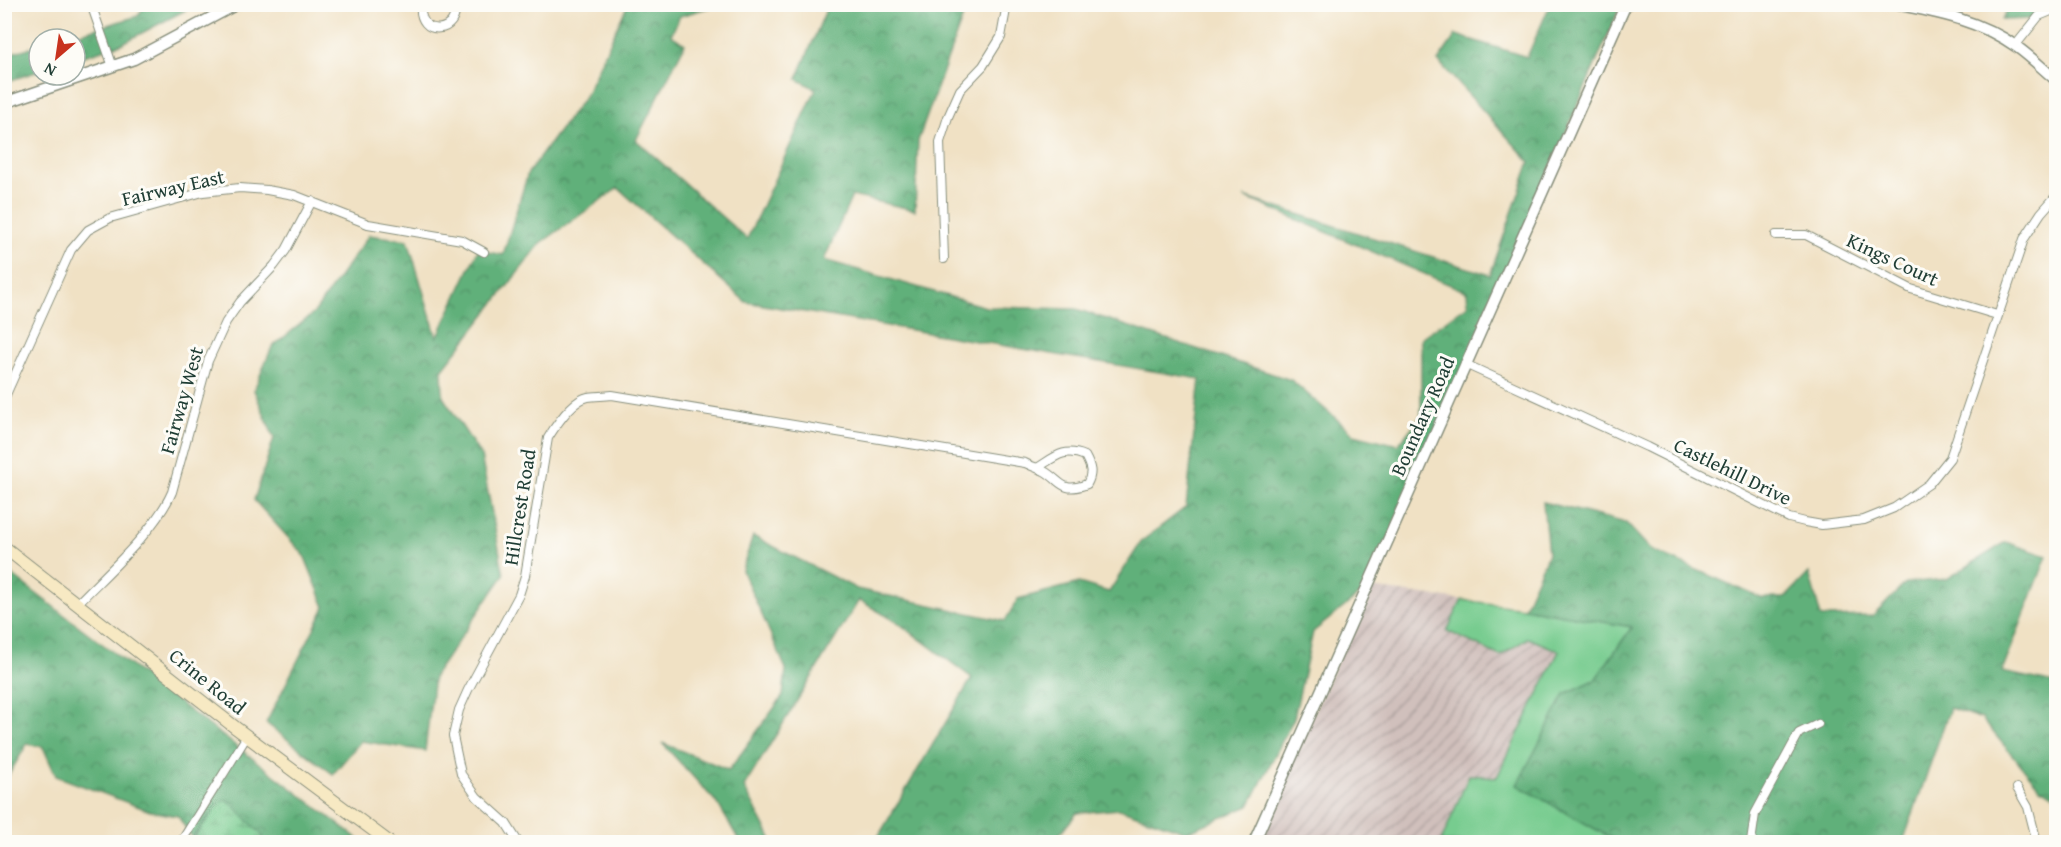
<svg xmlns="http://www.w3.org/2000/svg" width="2061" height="847" viewBox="0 0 2061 847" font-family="'Gentium Book Plus',serif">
	<defs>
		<pattern id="industrial-furrows" width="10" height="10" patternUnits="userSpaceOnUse" patternTransform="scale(1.5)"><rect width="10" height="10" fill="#d0c0bc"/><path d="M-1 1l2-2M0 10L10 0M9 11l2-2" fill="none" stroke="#a89d9a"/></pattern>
		<pattern id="forest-crowns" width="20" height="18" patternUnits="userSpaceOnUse" patternTransform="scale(1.5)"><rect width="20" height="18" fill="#61b07a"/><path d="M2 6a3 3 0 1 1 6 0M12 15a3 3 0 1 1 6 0" fill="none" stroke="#4f9065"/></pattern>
		<pattern id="wetland-marsh" width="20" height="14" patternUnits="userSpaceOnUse" patternTransform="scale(1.5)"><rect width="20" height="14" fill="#77cc8f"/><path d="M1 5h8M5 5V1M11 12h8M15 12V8" fill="none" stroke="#61a776"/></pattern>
	</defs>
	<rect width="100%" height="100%" fill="#fdfcf7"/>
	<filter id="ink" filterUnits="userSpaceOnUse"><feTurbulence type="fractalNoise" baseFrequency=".0167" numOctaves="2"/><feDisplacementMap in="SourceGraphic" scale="12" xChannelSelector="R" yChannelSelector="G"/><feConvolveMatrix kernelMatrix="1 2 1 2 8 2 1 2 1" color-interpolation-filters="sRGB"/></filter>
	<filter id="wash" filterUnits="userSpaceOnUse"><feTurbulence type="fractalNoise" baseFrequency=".008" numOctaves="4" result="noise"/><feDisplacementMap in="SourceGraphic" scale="24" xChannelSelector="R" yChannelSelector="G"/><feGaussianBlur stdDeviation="1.35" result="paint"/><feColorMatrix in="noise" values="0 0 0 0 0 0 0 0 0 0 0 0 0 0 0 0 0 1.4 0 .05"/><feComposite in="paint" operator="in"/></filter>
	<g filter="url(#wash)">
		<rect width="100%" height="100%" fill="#f0e1c4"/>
		<path fill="url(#industrial-furrows)" d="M1371,588L1462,600L1448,631L1528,638L1560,651L1496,778L1469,775L1441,842H1254Z"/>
		<path fill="#77cc8f" stroke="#4b8462" stroke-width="1.5" d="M1462,600L1524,608L1632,627L1595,680L1565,694L1613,842H1441L1469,775L1497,777L1559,651L1528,638L1500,656L1447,631Z"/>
		<path fill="url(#forest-crowns)" stroke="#407657" stroke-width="1.5" d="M628,4L717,5L680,16L671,35L685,44L636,140L747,239L816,89L797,79L828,5H967L918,141L915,210L852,196L824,260L986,307L1076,309L1291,380L1354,434L1398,445L1421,416V338L1468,305L1467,292L1244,197L1490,275L1530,162L1438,61L1456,35L1527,57L1550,5H1621L1368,588L1313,632L1294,718L1249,806L1187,832L1119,809L1077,813L1053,842H875L972,678L897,622L859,600L744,787L773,842H740L718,804L662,743L729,770L783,696L786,669L742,570L753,536L857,589L1005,621L1018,599L1079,583L1109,592L1142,541L1186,507L1200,379L746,302L618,188L541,243L442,370L443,397L481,456L504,575L434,676L425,751L361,741L333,774L266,723L325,607L304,555L254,500L274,438L254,390L272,347L314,313L369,235L408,240L437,338L478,250L503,255L528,173L585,96Z
			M145,5H195L121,44L75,59V39H60L138,16Z
			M2011,5H2056L2029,19L2002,20Z
			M39,45V71L5,82V55Z
			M1543,502L1626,523L1651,550L1761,598H1785L1809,573L1821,617L1873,616L1906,583L1947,579L2006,542L2047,556L2002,672L2056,683V796L2040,788L1982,719L1950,708L1903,842H1613V839L1517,785L1565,694L1595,680L1632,627L1524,608L1548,554Z
			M4,569L362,842H264L263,836L220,802L192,838L178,816L150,811L56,776L43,747L27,744L5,781Z"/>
		<path fill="url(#wetland-marsh)" stroke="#4b8462" stroke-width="1.5" d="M228,800L263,836L264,842H191L220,802Z"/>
	</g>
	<g filter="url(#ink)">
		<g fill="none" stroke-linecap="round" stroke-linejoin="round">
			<g stroke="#888f7c" stroke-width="10">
				<path id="minor" d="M91,4L113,67
					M421,4C417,40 462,33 454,4
					M2015,46L2039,16L2056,9
					M1776,235H1806L1911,289L1997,315
					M944,259L940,142L948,117L960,90L983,66L1001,37L1007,4
					M1465,364L1647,447L1789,518L1805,522L1822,525L1864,520L1894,508L1929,484L1950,458L2024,239L2041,213L2056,196
					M4,399L71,250L88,230L110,218L203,192L240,188L267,190L294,195L368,224L462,240L484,252
					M78,603C108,572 155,531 172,492L208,361L226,322L240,302L274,266L286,250L312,201
					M2017,788L2028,807L2037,842
					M181,842L247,736
					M518,842L506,823L477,797L461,774L453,736L459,710L468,690L519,595L525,576L548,438C556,425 572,400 588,397C595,396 604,396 612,395L1025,463C1031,466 1038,468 1044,471C1062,481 1061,494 1087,484C1093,473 1091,467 1085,456C1064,447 1055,457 1037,468
					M1751,842L1755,814L1799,733L1818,724"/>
			</g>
			<g stroke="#888f7c" stroke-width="13">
				<path id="tertiary" d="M1895,4C1938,12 1981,21 2017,47C2031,57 2043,69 2056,80
					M4,103L134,59L237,4
					M1254,842L1626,4"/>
			</g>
			<g stroke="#888f7c" stroke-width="14">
				<path id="secondary" d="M4,547L236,728L389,842"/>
			</g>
			<use href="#minor" stroke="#fff" stroke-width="8"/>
			<use href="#tertiary" stroke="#fff" stroke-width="10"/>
			<use href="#secondary" stroke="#f7e9c3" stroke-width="12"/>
		</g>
	</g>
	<g text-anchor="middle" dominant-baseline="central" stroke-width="6" stroke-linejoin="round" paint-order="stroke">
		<g font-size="20" fill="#1f3d34" stroke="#fdfcf7">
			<text transform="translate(173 187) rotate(-13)">Fairway East</text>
			<text transform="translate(1893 259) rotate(25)">Kings Court</text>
			<text transform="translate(181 400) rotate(-74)">Fairway West</text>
			<text transform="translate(1422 416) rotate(-66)">Boundary Road</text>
			<text transform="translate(1733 471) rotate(26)">Castlehill Drive</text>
			<text transform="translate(519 507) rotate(-81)">Hillcrest Road</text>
			<text transform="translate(208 681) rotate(39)">Crine Road</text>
		</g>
	</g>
	<rect width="2061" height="847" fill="none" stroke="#fdfcf7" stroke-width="24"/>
	<g transform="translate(57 57) rotate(209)"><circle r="28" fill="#fdfcf7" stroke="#a4b0a9" stroke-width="1.5"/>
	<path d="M0-4.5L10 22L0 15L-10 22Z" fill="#c8321e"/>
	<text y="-9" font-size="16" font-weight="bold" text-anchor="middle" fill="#1f3d34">N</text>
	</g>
</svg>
